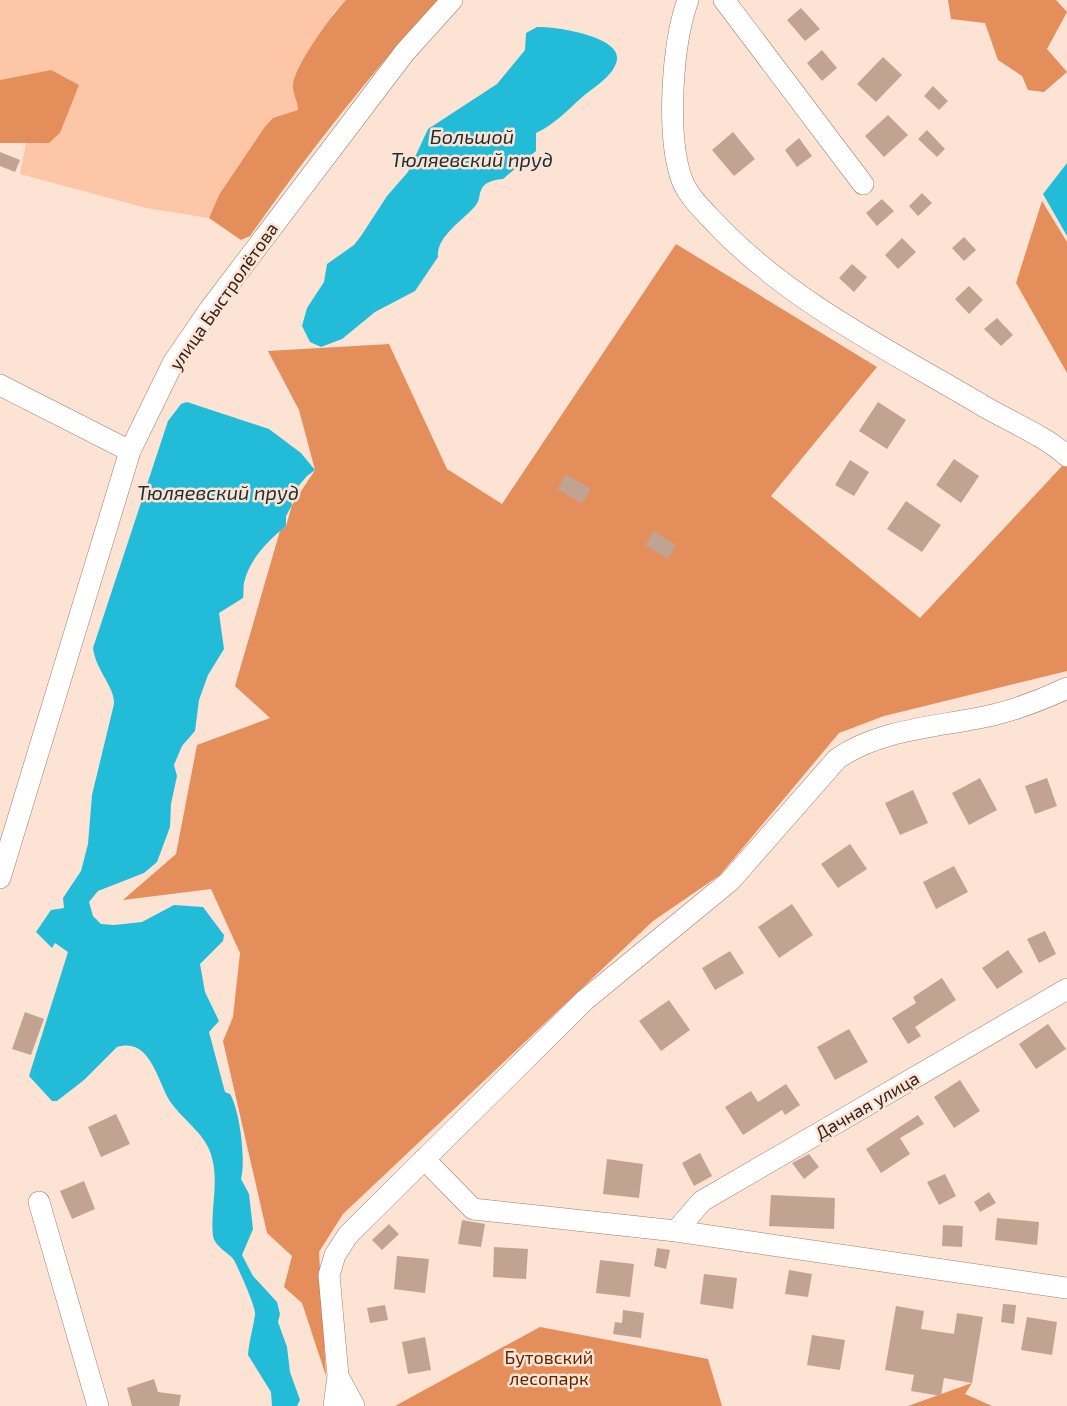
<svg xmlns="http://www.w3.org/2000/svg" width="1067" height="1406" viewBox="0 0 1067 1406" font-family="'Exo 2',sans-serif">
	<rect width="100%" height="100%" fill="#fde3d4"/>
	<path fill="#fdc6a7" d="M0,0H346L334,12L293,86L299,110L219,195L209,218L146,208L20,174L26,143C41,143 49,145 60,133L79,85L51,70L0,80Z"/>
	<path fill="#e38e5b" d="M346,0H438C370,74 308,153 250,236L241,240L209,218L219,195L264,128L273,118L298,110C298,102 293,94 293,87C292,69 333,13 346,0Z
		M948,0H1056L1067,12L1047,49L1067,72L1044,92L1028,90L1022,76L998,60L985,23L951,19Z
		M51,70L79,85L60,133L49,143H0V80Z
		M1042,201L1067,242V373L1016,283Z
		M676,244L877,367L771,496L920,618L1064,464L1067,467V671L884,716L839,733L720,875L653,921L343,1214L319,1252L326,1376L302,1303L284,1287L292,1256L267,1233L223,1041L233,1017L240,953L211,889L123,900L176,854L197,745L270,718L235,686L280,531L286,526L292,505L315,470L299,410L268,351L389,344L447,469L502,504Z
		M540,1327L708,1359L722,1406H395Z
		M972,1383L965,1394L992,1406H908Z"/>
	<path fill="#23bcd8" d="M537,27C554,26 620,36 617,59C615,76 592,88 580,99C567,111 552,126 536,133V151L503,179C497,179 485,182 482,188C479,193 480,200 476,205C464,220 436,236 438,257L415,291L375,312L342,339L321,347L310,342L302,326L307,308L324,282L327,264L354,245L361,236L387,196L408,172L428,129L497,84L525,50L526,33Z
		M1067,163V236L1043,194Z
		M187,402L269,429L301,453L315,470L307,476L290,496L292,505L286,516V526C269,540 249,559 244,583C243,588 244,593 243,598L219,613L224,649L208,675L199,700L195,731L182,746L174,765L177,776L171,804L170,827L157,862L144,873L98,891L89,902L93,916L101,924L114,925L142,922L174,905L203,907L224,935L223,941L200,964L205,992L219,1021L209,1032L225,1092L230,1094C240,1111 246,1160 241,1179L249,1194L253,1229L242,1255L253,1276L277,1302L280,1314L278,1322L287,1347L290,1372L300,1400L297,1406H272L271,1392L248,1355C249,1342 253,1328 255,1315C257,1309 238,1268 234,1260C228,1252 215,1247 213,1236C210,1211 219,1184 212,1158C207,1135 185,1122 172,1104C158,1086 152,1036 117,1047L84,1080L57,1101H52L29,1076L68,952L55,943L52,948L36,932L51,910L64,908L63,898L81,871L88,844L92,795L114,704C115,687 96,671 93,648L168,421L181,404Z"/>
	<path fill="#c2a392" d="M801,8L820,29L805,41L787,20Z
		M822,50L837,68L822,81L807,63Z
		M883,57L902,75L876,102L857,84Z
		M933,86L948,101L939,110L924,96Z
		M888,115L908,135L884,157L865,136Z
		M927,130L945,149L937,157L918,139Z
		M733,132L755,159L734,176L712,150Z
		M799,138L812,156L797,167L785,150Z
		M0,152L20,160L15,172L0,166Z
		M922,193L932,203L918,216L909,206Z
		M882,199L894,211L877,226L866,213Z
		M964,237L976,250L964,261L952,248Z
		M902,238L916,252L898,269L885,255Z
		M852,264L867,277L854,292L839,278Z
		M969,286L983,300L969,314L955,299Z
		M997,318L1013,335L1001,346L984,329Z
		M878,402L906,420L887,449L859,431Z
		M954,459L979,476L961,503L936,485Z
		M850,460L869,472L854,496L835,485Z
		M566,474L591,489L582,504L557,489Z
		M906,501L941,525L922,552L887,529Z
		M654,531L676,545L668,559L645,545Z
		M980,778L997,810L969,825L952,793Z
		M1047,778L1057,806L1035,814L1025,786Z
		M913,790L928,823L900,835L885,803Z
		M850,844L867,869L838,888L821,864Z
		M954,866L968,892L936,909L923,882Z
		M792,904L813,935L779,958L758,927Z
		M1045,931L1056,954L1039,963L1027,939Z
		M1008,950L1023,972L997,989L982,968Z
		M730,951L744,973L715,990L702,968Z
		M942,978L956,1000L915,1027L921,1036L908,1044L892,1018L916,1003L913,997Z
		M669,1000L690,1030L661,1051L639,1021Z
		M25,1012L44,1019L31,1055L12,1049Z
		M1048,1024L1066,1049L1036,1069L1019,1044Z
		M849,1029L868,1062L835,1080L817,1047Z
		M960,1080L980,1111L954,1128L934,1097Z
		M786,1084L800,1105L785,1115L782,1110L743,1135L725,1107L751,1091L758,1102Z
		M116,1114L130,1144L101,1157L88,1127Z
		M918,1115L924,1124L900,1138L910,1154L881,1173L866,1149Z
		M700,1153L712,1176L694,1186L682,1163Z
		M809,1154L819,1167L804,1179L792,1163Z
		M607,1159L643,1164L639,1198L603,1194Z
		M945,1174L956,1196L939,1205L927,1182Z
		M84,1181L95,1209L72,1219L60,1191Z
		M989,1192L996,1203L980,1212L974,1202Z
		M771,1195L835,1198L834,1229L769,1226Z
		M997,1218L1039,1222L1037,1245L995,1240Z
		M462,1220L485,1224L481,1247L458,1244Z
		M389,1224L399,1234L382,1250L372,1240Z
		M943,1225L963,1226L962,1247L942,1246Z
		M494,1247L528,1249L526,1279L493,1277Z
		M657,1248L670,1250L666,1269L654,1266Z
		M397,1256L429,1259L425,1293L394,1289Z
		M600,1260L634,1264L630,1297L596,1293Z
		M789,1270L812,1274L808,1297L785,1294Z
		M704,1274L737,1278L733,1309L700,1304Z
		M1003,1304L1016,1305L1014,1324L1001,1322Z
		M385,1305L388,1320L370,1323L367,1308Z
		M896,1306L924,1311L921,1329L954,1334L957,1313L983,1317L972,1383L944,1378L941,1396L911,1391L914,1375L885,1370Z
		M623,1310L644,1313L641,1338L613,1334L615,1322L622,1323Z
		M1027,1317L1057,1322L1052,1355L1021,1350Z
		M812,1335L845,1340L840,1370L807,1365Z
		M425,1337L431,1370L408,1374L402,1342Z
		M154,1379L158,1392L181,1395L179,1406H132L127,1388Z"/>
	<g fill="none" stroke-linecap="round" stroke-linejoin="round">
		<g stroke="#9d7f6f" stroke-width="22">
			<path id="minor" d="M688,0C672,44 666,136 682,180C689,198 705,212 718,226C793,304 893,352 985,407C1011,422 1045,436 1067,456
				M724,0L863,184
				M0,385L130,451
				M0,878L130,451L173,363L210,309L405,52L452,0
				M424,1159L473,1209L676,1231L1067,1288
				M39,1202L98,1406
				M676,1231L702,1201L1067,989
				M338,1376L354,1406
				M334,1406L338,1376L329,1275L335,1255L348,1235L585,1000L730,881L837,759C881,728 941,727 993,715C1017,709 1044,699 1067,688"/>
		</g>
		<use href="#minor" stroke="#fff" stroke-width="21"/>
	</g>
	<g text-anchor="middle" dominant-baseline="central" stroke-width="5" stroke-linejoin="round" paint-order="stroke">
		<g font-size="18" fill="#31251e" stroke="#fde3d4">
			<text transform="translate(223 296) rotate(-55)">улица Быстролётова</text>
			<text transform="translate(867 1105) rotate(-30)">Дачная улица</text>
		</g>
		<g font-size="18" fill="#5c2700" stroke="#fde3d4">
			<text x="549" y="1357">Бутовский<tspan x="549" dy="21">лесопарк</tspan></text>
		</g>
		<g font-size="20" font-style="italic" fill="#193036" stroke="#fde3d4">
			<text x="472" y="136">Большой<tspan x="472" dy="23">Тюляевский пруд</tspan></text>
			<text x="218" y="492">Тюляевский пруд</text>
		</g>
	</g>
</svg>
